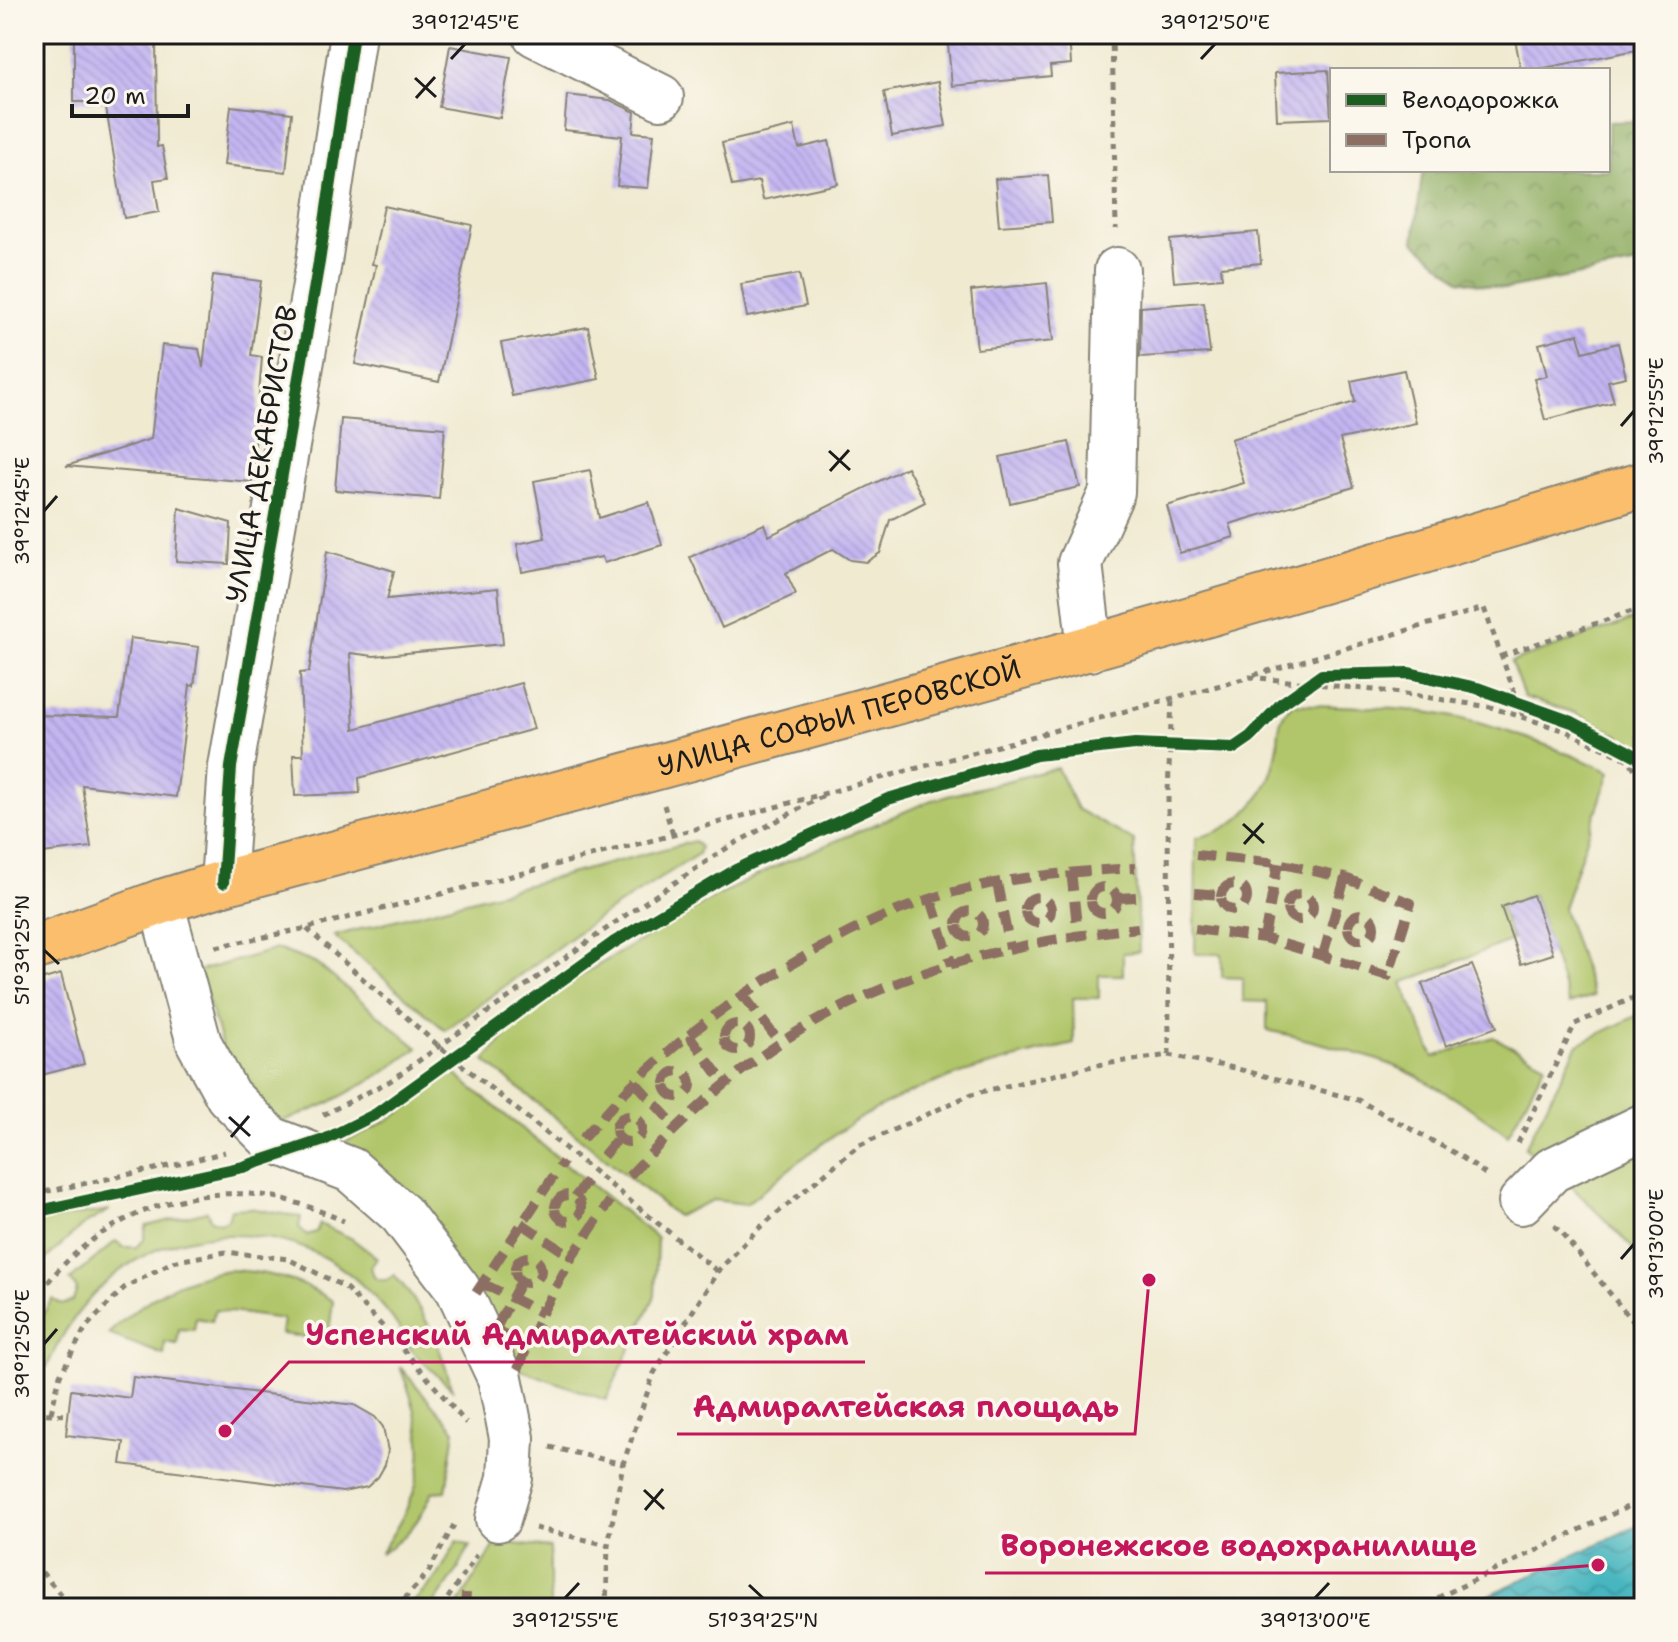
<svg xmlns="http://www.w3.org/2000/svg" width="1678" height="1642" viewBox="0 0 1678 1642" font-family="'Shantell Sans',sans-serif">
	<defs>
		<pattern id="forest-crowns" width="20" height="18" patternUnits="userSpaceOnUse" patternTransform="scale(2)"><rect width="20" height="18" fill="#8cab5e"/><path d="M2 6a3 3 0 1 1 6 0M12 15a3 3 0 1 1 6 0" fill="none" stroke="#728a4d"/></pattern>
		<pattern id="water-waves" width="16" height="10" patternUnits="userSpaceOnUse" patternTransform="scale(2)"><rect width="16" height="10" fill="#47b6c0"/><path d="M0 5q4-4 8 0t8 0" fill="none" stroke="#3a939b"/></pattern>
		<pattern id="building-back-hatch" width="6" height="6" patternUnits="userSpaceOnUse" patternTransform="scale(2)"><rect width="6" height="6" fill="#c3b5f1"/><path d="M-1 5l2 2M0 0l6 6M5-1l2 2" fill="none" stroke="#a79bce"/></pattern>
	</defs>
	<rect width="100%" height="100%" fill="#fbf7ec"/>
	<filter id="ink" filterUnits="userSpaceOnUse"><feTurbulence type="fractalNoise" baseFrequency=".0125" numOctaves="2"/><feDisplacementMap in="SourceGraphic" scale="16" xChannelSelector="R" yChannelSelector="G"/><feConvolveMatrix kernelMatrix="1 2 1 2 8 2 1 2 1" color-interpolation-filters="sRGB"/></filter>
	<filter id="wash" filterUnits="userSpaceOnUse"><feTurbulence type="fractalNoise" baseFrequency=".006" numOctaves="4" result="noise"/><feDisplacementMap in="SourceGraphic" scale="32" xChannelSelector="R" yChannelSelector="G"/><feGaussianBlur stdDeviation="1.8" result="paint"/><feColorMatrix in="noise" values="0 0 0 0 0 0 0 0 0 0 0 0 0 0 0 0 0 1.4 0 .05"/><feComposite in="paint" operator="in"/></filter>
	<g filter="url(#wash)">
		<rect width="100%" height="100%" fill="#f0ead1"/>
		<path fill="#b1c66a" stroke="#667143" stroke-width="2" d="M1644,616V748L1573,712L1524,697L1511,662Z
			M1292,704C1345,707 1406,706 1458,718C1511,730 1560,749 1610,772L1563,908L1593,996L1569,1004L1533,895L1501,907L1512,940L1402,983L1434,1057L1493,1037L1545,1064L1508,1135C1477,1111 1427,1079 1392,1065C1351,1050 1310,1040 1267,1030V1002L1243,1001V978L1222,977V954H1195L1196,838C1241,828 1270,796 1277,751C1280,730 1276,720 1292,704Z
			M1057,768L1077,809L1134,841L1139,952L1123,953V975H1099V998H1073L1074,1044C999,1062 920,1080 854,1122C816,1146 781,1176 746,1204L713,1200L677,1216L485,1061L504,1037L571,981L710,900L770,869L932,800Z
			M694,841L700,847L698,854L592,922L445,1030L334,936Z
			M277,949L317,964L418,1048L382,1074L329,1103L285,1121L269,1116L229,1068L199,971Z
			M1644,1012V1116L1543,1161L1525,1148L1578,1044Z
			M451,1071L657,1238L655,1296L606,1400L507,1365L335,1146C386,1124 410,1109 451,1071Z
			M1644,1138V1265L1630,1245L1563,1178Z
			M250,1208L301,1217L299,1227L307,1235L316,1232L320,1224L351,1238L377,1258L371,1267L374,1277C382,1282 387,1281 394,1275C424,1307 441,1347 452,1389C439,1376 421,1362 409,1347C405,1340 402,1332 397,1325C386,1308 368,1290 352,1276C299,1233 219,1223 156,1250C105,1272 68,1317 47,1367L34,1363V1329L52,1299L62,1305L73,1301L77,1289L70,1280L116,1241L123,1247H136L144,1240L146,1226L207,1211L211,1220L220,1223L228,1219L231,1209Z
			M110,1210L82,1226L34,1270V1222Z
			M228,1270C268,1271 300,1280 333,1301L328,1340L281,1334L283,1319L215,1310L212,1321L196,1318L194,1330L179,1329L177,1344L165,1342L164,1355L108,1334C146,1298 176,1279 228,1270Z
			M400,1367L455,1430L446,1491L432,1492C421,1519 407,1539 380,1553C429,1483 431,1445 400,1367Z
			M457,1541L470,1546L457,1571L431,1608H408L438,1576Z
			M497,1542L550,1548V1608H456Z"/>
		<path fill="url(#forest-crowns)" stroke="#54643d" stroke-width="2" d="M1644,121V263L1506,289L1459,280L1414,241L1422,175L1425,170H1608V122Z"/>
		<path fill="url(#water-waves)" stroke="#32696e" stroke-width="2" d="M1644,1522V1608H1462Z"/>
		<g id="blocks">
			<path fill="url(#building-back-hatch)" d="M74,34H156L157,147L162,146L168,178L154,180L159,212L124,218L105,102H74Z
				M947,34H1069L1071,64L1050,66L1051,76L952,86Z
				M1514,34H1641L1642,49L1534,70H1521Z
				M450,46L511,57L500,118L439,107Z
				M1328,70L1331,118L1277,120L1275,73Z
				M938,82L946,126L892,136L884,92Z
				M567,95L610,100L635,112L633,132L654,134L648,188L617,186L622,136L564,130Z
				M231,106L292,113L286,172L224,165Z
				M794,126L799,148L829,141L838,184L763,200L759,181L732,186L722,143Z
				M1048,175L1052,222L999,226L995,179Z
				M384,206L472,225L439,382L355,364L376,265L372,264Z
				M1258,232L1261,263L1221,267L1222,278L1174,282L1170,240Z
				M799,274L806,306L747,317L741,284Z
				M213,275L261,281L251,355L262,357L252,482L66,466L151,439L162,345L199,349L203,368Z
				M1047,283L1053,341L977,349L971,291Z
				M1204,302L1210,353L1140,357L1141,307Z
				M588,327L599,379L512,396L501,343Z
				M1578,334L1583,352L1618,343L1626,377L1608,381L1614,402L1545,420L1534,379L1547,376L1539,344Z
				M1404,370L1416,423L1340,439L1354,487L1230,524L1234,537L1180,553L1167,506L1244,483L1231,439L1355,402L1351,381Z
				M341,419L445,428L439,499L335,490Z
				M1069,442L1080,487L1010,503L1000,457Z
				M907,467L925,502L890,520L880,553L866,562L850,560L833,549L786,573L796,594L722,628L690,557L764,524L769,536Z
				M590,470L599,518L649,502L662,545L604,563L602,557L522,572L517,544L545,538L534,481Z
				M179,508L231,523L229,564L176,561Z
				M327,551L394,571L387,599L498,588L503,644L374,656L350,653L354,729L521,683L534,729L359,778L360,793L295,796L293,755H303L300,673L309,672Z
				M130,638L199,647L194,686L190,685L176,797L82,785L91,847L34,854V715L119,717Z
				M1533,895L1553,954L1521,964L1501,907Z
				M1472,965L1497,1027L1446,1046L1422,984Z
				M61,974L84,1064L34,1077V982Z
				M133,1377L354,1405L375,1417L383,1427L388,1451L385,1465L378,1477L367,1487L343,1492L121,1464L124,1442L66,1435L71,1390L130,1398Z"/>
		</g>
	</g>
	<g filter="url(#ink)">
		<use href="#blocks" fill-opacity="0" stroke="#868376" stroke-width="2"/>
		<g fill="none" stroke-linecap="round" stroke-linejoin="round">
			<g stroke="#868376" stroke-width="48">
				<path id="minor" d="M535,34L661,97
					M1090,649L1080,563L1112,492L1117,270
					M223,883L231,767L319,262L353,34
					M161,902L199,1043L228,1096L271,1139L351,1170L401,1214L458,1289L500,1378L512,1438L510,1478L498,1519
					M1521,1202L1552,1170L1644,1126"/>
			</g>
			<g stroke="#868376" stroke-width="48">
				<g id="major">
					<path id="s1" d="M34,948L161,902L223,883C699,757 1174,630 1644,484"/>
				</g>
			</g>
			<path stroke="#868376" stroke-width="5" stroke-dasharray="6 6" stroke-linecap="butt" d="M1112,34L1116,229
				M1501,656L1644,607
				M1254,675L1484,608L1523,716
				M664,805L673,835
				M307,929L441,1048L717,1271
				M216,947L307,928L673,835L1250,677L1393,692L1490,707L1566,731L1629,760L1644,783
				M1169,1055L1168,792L1172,699
				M323,1115L390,1081L626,915L730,846L827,794
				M1518,1143L1575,1024L1644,993
				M34,1194L184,1163L225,1152
				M1554,1226L1561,1232L1644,1336
				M34,1302C83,1224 178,1183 268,1196C295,1200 320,1211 344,1221
				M34,1413L68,1415
				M51,1413L60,1375L86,1327L124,1288L172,1262L226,1252L288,1259L345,1287L389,1333L466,1423
				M550,1447L623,1464
				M535,1528L608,1545
				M34,1563L72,1608
				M396,1608L428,1573L456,1521
				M441,1608L477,1555
				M606,1608L608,1545L623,1464L654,1373L718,1271L758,1229L858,1146L972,1094L1097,1065L1169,1055L1234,1068L1358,1100L1460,1156L1488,1176
				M1416,1608L1644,1499"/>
			<use href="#minor" stroke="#fff" stroke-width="44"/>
			<use href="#major" stroke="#fabe6d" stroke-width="44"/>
			<path stroke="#8d6e63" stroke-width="10" stroke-dasharray="20 10" stroke-linecap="butt" d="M1071,871L1078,934
				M997,883L1010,948
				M1221 897a13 13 0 1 1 26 0a13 13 0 1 1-26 0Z
				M1091 900a13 13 0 1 1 26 0a13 13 0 1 1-26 0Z
				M1195,893L1221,895
				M1287 907a13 13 0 1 1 26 0a13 13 0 1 1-26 0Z
				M1025 910a13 13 0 1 1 26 0a13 13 0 1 1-26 0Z
				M1118,898L1136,897
				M931,899L952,965
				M957 924a13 13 0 1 1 26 0a13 13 0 1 1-26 0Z
				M1348 927a13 13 0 1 1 26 0a13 13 0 1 1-26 0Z
				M1195,929L1264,938L1388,976L1411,903L1345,878L1278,863L1196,855
				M1264,938L1278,863
				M1323,955L1345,878
				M744,996L780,1043
				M724 1037a13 13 0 1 1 26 0a13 13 0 1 1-26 0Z
				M689,1035L725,1084
				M665 1084a13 13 0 1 1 26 0a13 13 0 1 1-26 0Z
				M635,1082L676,1127
				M616 1129a13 13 0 1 1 26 0a13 13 0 1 1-26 0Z
				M582,1139C600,1120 617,1099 636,1081C712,1008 831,931 930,899C996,878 1066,872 1135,868
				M603,1156L619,1137
				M629,1176C675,1128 723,1081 780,1043C885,973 1014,941 1138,928
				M555 1208a13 13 0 1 1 26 0a13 13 0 1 1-26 0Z
				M575,1197L587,1181
				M521,1223L572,1257
				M515 1270a13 13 0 1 1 26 0a13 13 0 1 1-26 0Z
				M521,1281L495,1330L528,1345
				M482,1283L542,1313
				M476,1293L563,1162
				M518,1369L542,1313L572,1257L610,1201
				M465,1608L466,1593"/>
			<g stroke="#fbf7ec" stroke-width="17">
				<path id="cycleway" d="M223,883L231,767L319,262L353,34
					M34,1212L243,1167L324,1140L376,1114L613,943L736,870L888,799L1036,755L1135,744L1234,748L1250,737L1281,704L1322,675L1409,673L1477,688L1572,722L1644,760"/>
			</g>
			<use href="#cycleway" stroke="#1b5e20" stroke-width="12"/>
		</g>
	</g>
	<path fill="none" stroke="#1c1c1c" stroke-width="3" d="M451,59L465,44M1201,59L1215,44M415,78L436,97M416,98L435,77M1621,426L1634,411M829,451L850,470M830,471L849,450M44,511L57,496M1243,824L1264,843M1244,844L1263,823M44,950L59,964M229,1117L250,1136M231,1137L249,1116M1621,1259L1634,1244M44,1344L57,1329M644,1490L664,1509M645,1510L663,1489M749,1585L763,1598M565,1598L579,1583M1315,1598L1329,1583"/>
	<g text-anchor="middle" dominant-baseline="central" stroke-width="7" stroke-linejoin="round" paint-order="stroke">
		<g font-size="28" fill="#1c1c1c" stroke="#fbf7ec">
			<text transform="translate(261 454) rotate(-80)">УЛИЦА ДЕКАБРИСТОВ</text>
			<text stroke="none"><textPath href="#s1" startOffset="838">УЛИЦА СОФЬИ ПЕРОВСКОЙ</textPath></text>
		</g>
	</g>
	<path fill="none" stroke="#c2185b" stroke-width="3" d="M225 1431L289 1362H865M1149 1280L1135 1434H677M1598 1565L1494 1573H985"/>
	<g fill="#c2185b" stroke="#fbf7ec" stroke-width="3">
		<circle cx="225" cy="1431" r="8"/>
		<circle cx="1149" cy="1280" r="8"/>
		<circle cx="1598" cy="1565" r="8"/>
	</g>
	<g font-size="30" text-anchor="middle" font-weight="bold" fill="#c2185b" stroke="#fbf7ec" stroke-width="7" stroke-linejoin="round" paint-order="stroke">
		<text x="577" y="1345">Успенский Адмиралтейский храм</text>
		<text x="906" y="1417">Адмиралтейская площадь</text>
		<text x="1239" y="1556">Воронежское водохранилище</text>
	</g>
	<rect width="1678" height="1642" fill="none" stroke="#fbf7ec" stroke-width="88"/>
	<rect x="1330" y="68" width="280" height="104" fill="#fbf7ec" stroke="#a29f99" stroke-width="2"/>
	<rect x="1346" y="94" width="40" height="12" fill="#1b5e20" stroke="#a29f99" stroke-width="2"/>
	<text x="1402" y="108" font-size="24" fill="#1c1c1c">Велодорожка</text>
	<rect x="1346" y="134" width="40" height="12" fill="#8d6e63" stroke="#a29f99" stroke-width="2"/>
	<text x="1402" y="148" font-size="24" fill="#1c1c1c">Тропа</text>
	<path d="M72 104v12h116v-12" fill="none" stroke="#1c1c1c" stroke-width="4"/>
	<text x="84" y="104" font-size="24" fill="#1c1c1c" stroke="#fbf7ec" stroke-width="6" paint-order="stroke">20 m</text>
	<rect x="44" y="44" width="1590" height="1554" fill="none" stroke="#1c1c1c" stroke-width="3"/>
	<g font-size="20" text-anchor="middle" fill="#1c1c1c">
		<text x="465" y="29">39°12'45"E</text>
		<text x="1215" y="29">39°12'50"E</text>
		<text transform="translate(1656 411) rotate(-90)" y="7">39°12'55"E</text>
		<text transform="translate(22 511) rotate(-90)" y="7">39°12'45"E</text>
		<text transform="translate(22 950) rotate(-90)" y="7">51°39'25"N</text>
		<text transform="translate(1656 1244) rotate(-90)" y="7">39°13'00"E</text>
		<text transform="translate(22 1344) rotate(-90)" y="7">39°12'50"E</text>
		<text x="565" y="1627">39°12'55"E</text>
		<text x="763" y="1627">51°39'25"N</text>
		<text x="1315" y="1627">39°13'00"E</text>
	</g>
</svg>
